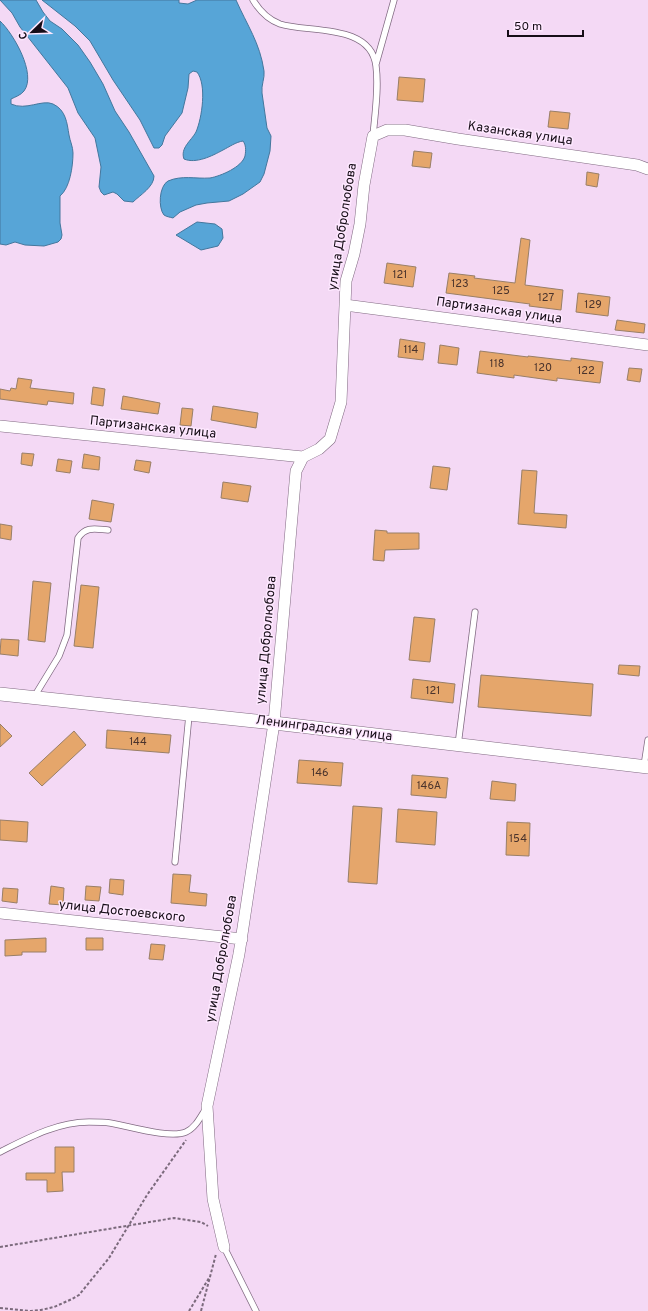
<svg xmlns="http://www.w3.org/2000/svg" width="648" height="1311" viewBox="0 0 648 1311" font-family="Overpass,sans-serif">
	<rect width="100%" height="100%" fill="#f4d9f5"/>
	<path fill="#57a5d7" stroke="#44779d" d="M0,0H36L43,12L50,21L62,29L78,45L90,62L103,84L115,111L129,132L154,176C154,187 140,195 133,202L124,201L117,194L113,192L104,195L101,192L99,187L101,167L95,138L78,113L68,88L20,27L12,13Z
		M42,0H179V3L188,4L197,0H236C247,25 260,43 264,71C265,78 261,85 262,93L267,128L271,136L270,151L264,174L260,182L243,194L229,201L207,203L196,205L180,212L173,218C170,217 167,217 164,215C158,208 159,186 168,181C182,175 195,179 210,178C221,176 242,167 245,156C246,150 246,145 243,141C236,142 229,147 223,150C212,156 196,164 184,159C180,148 191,141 196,132C202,118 207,85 197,72L193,71L189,74L188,88L182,113L165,136L162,145L159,148H154L140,120L113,80L90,41L75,26Z
		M0,21C13,33 37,74 24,91C21,95 15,97 11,99V104C26,111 42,99 53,104C66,110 67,123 69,135C70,141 73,147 73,153C73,166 70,188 60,196V223L62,235L61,239L58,242L44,246L25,245L15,242L6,245L0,244Z
		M197,222L215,224L222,229L223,238L218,246L201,250L176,235Z"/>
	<path fill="#e5a66b" stroke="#997f67" d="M399,77L425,79L423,102L397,100Z
		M550,111L570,113L568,129L548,127Z
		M414,151L432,153L430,168L412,166Z
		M587,172L599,174L597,187L586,185Z
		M521,238L530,240L525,285L563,290L561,310L529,306L530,304L446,293L449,273L475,276L474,278L515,283Z
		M387,263L416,267L413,287L384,283Z
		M578,293L610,297L608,316L576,312Z
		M617,320L645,324L644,333L615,330Z
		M400,339L425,343L423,360L398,357Z
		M440,345L459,348L457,365L438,363Z
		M480,351L528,357V356L571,361V358L603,362L600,383L557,378V381L514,375V378L477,373Z
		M629,368L642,369L640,382L627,380Z
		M18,378L32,380L30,388L74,393L73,404L48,401L47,405L0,399V389L10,391L11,388L16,389Z
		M93,387L105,389L103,406L91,404Z
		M123,396L160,403L158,414L121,409Z
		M213,406L258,413L256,428L211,420Z
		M182,408L193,409L191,426L180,425Z
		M22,453L34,454L32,466L21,464Z
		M84,454L100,457L99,470L82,468Z
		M58,459L72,461L70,473L56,471Z
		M136,460L151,462L149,473L134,470Z
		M433,466L450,468L447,490L430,488Z
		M522,470L537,471L534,513L567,515L566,528L518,524Z
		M223,482L251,486L248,502L221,498Z
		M92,500L114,504L111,522L89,519Z
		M0,524L12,526L11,540L0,538Z
		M375,530L387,531V533H419V549L385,550L384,561L373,560Z
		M33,581L51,583L45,642L28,640Z
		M81,585L99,587L93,648L74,646Z
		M414,617L435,619L430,662L409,660Z
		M1,639L19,640L18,656L0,654Z
		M619,665L640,666L639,676L618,674Z
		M481,675L593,684L591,716L478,707Z
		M413,679L455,684L453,703L411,698Z
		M0,724L12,736L0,747Z
		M107,730L171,735L169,753L106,748Z
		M74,731L86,745L42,786L29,773Z
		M299,760L343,763L341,786L297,783Z
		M412,775L448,778L446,798L411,795Z
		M492,781L516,784L515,801L490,799Z
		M353,806L382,808L377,884L348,882Z
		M398,809L437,812L435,845L396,842Z
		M0,820L28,822L27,842L0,840Z
		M507,822L530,823L529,856L506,855Z
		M173,874L191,875L189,892L207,894L206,906L171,903Z
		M110,879L124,880L123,895L109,893Z
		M51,886L64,888L63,905L49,904Z
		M86,886L101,887L99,901L85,900Z
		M3,888L18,889L17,903L2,901Z
		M46,938V952H22V955L5,956V940Z
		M86,938H103V950H86Z
		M151,944L165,945L163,960L149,959Z
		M55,1147H74V1172H62L63,1191L47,1192V1180H26V1173H55Z"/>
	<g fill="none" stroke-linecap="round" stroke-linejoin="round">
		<g stroke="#816a82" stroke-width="7">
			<path id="service" d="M253,0C259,10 269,20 280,24C308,33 371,23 376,66C379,88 375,113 373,136
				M376,64L394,0
				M34,697L59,656L67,635L78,538C86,526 95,529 108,530
				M458,745L475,612
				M644,766L648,740
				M175,862L189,715
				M0,1152C28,1138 57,1122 89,1122C96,1122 104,1122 110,1123C128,1126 170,1139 186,1132C195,1128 200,1118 205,1110
				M224,1247L256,1311"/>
		</g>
		<g stroke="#816a82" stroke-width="12">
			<path id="minor" d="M345,305L648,345
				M0,426L303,457
				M0,913L242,939
				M224,1247L213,1199L207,1106L239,954L274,723L296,471L303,457L319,449L330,439L341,402L346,281L354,254L360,224L364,185L373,136L387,130H405L458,139L637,165L648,169"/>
		</g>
		<g stroke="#816a82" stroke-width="14">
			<path id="tertiary" d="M0,694L274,723L648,767"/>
		</g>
		<path stroke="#7b6a7c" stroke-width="2" stroke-dasharray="3 2" stroke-linecap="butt" d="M0,1247L174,1218L201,1222L208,1226
			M0,1308L31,1311L41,1310L54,1307L72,1299L79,1295L109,1258L147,1195L186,1140
			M189,1311L209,1278
			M201,1311L216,1254"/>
		<use href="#service" stroke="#fff" stroke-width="5.5"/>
		<use href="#minor" stroke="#fff" stroke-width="11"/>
		<use href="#tertiary" stroke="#fff" stroke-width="13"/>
	</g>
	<g text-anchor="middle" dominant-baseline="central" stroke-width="3" stroke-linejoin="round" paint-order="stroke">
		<g font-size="11" fill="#4a332c">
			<text x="400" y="275">121</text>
			<text x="460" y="284">123</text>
			<text x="501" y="291">125</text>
			<text x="546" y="298">127</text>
			<text x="593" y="305">129</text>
			<text x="411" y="350">114</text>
			<text x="497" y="364">118</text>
			<text x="543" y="368">120</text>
			<text x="586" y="371">122</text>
			<text x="433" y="691">121</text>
			<text x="138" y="742">144</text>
			<text x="320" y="773">146</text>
			<text x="429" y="786">146А</text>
			<text x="518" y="839">154</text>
		</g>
		<g font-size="13" fill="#160d17" stroke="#fee8ff">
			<text transform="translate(520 134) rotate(8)">Казанская улица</text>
			<text transform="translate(343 227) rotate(-81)">улица Добролюбова</text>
			<text transform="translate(499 311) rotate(8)">Партизанская улица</text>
			<text transform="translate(153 428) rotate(6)">Партизанская улица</text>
			<text transform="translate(267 640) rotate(-85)">улица Добролюбова</text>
			<text transform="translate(324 729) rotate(7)">Ленинградская улица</text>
			<text transform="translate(122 912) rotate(6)">улица Достоевского</text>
			<text transform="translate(222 959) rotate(-80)">улица Добролюбова</text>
		</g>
	</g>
	<g transform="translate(32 32) rotate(247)" stroke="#fee8ff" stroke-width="3" paint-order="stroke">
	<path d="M0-3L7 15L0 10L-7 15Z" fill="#160d17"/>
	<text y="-6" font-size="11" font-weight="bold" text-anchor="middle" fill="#160d17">С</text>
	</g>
	<path d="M508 30v6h75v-6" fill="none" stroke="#160d17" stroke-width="2"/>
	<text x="514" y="30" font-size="12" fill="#160d17" stroke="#fee8ff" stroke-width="3" paint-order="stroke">50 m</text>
</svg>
